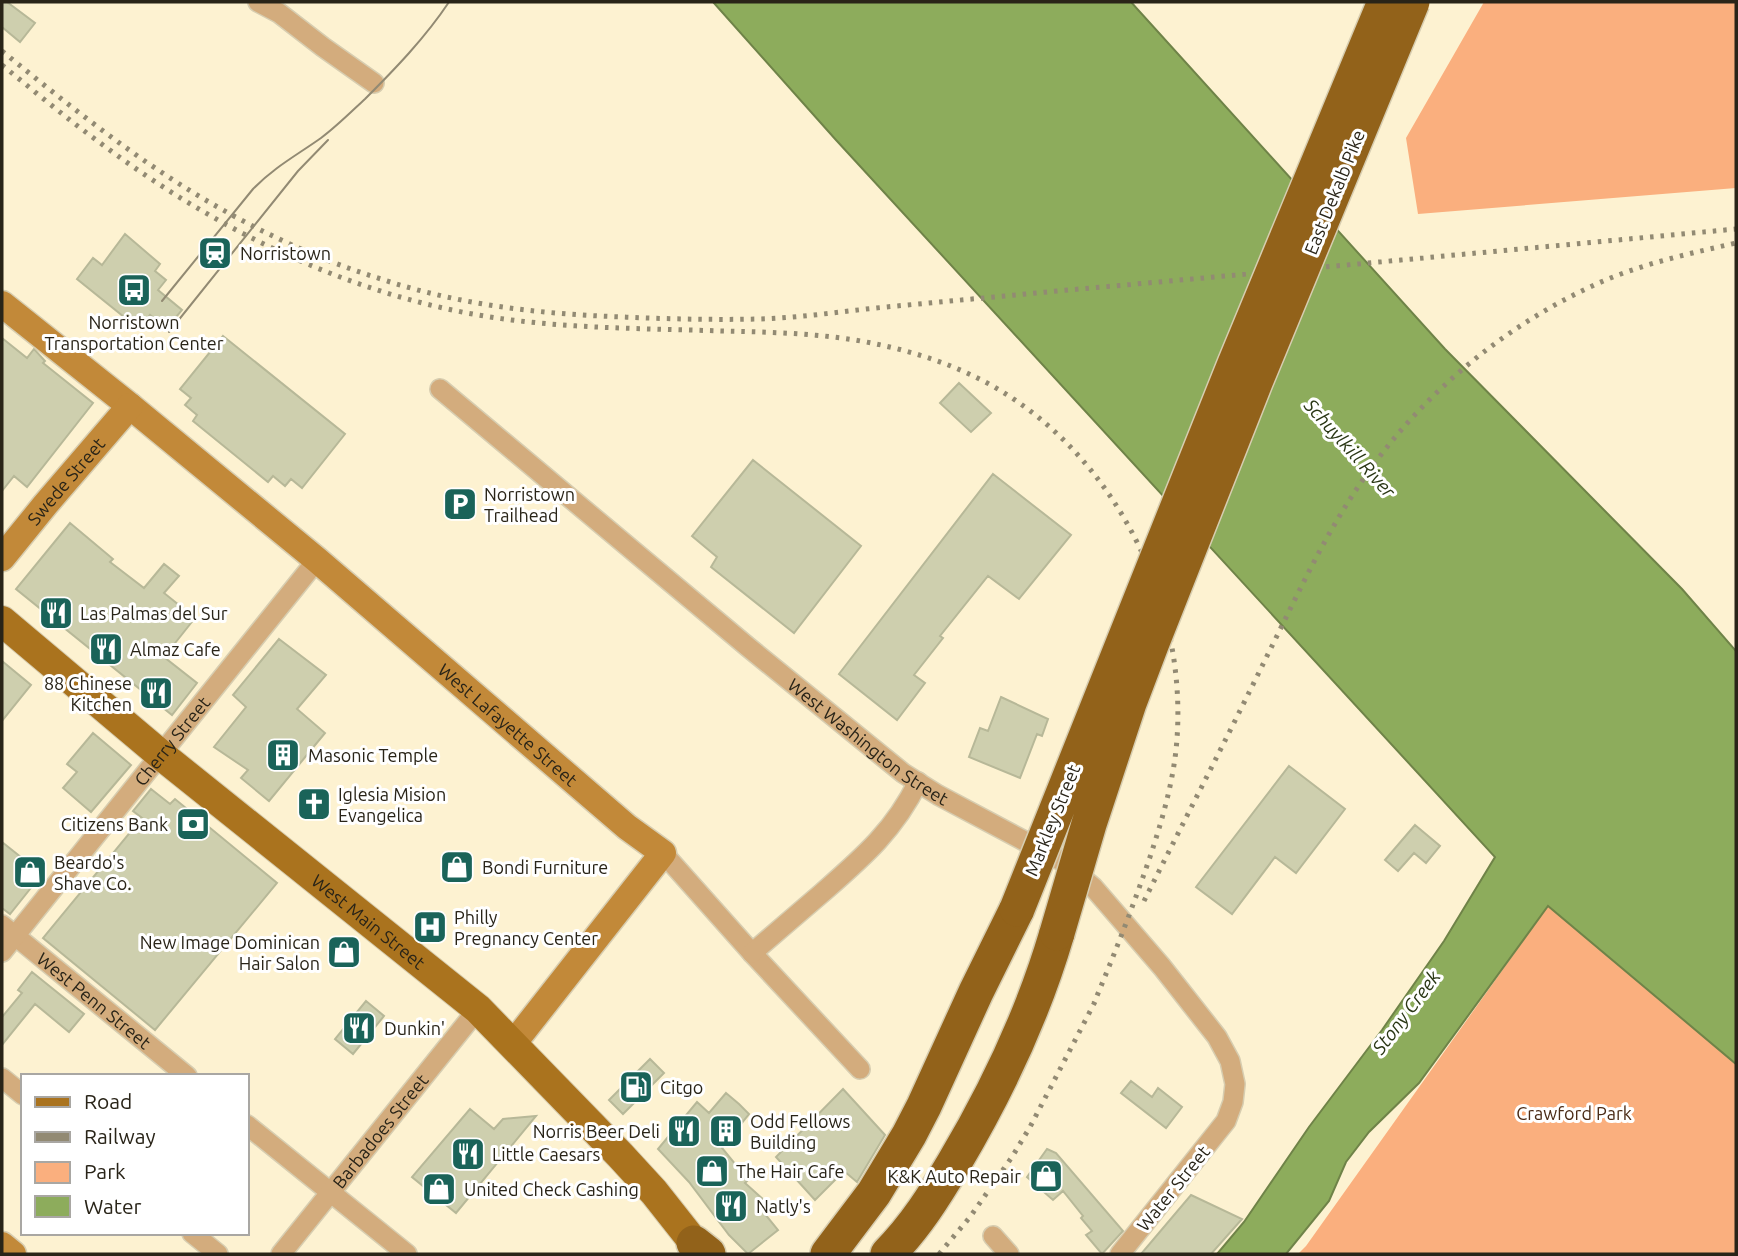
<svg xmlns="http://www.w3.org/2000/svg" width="1738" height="1256" viewBox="0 0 1738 1256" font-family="Ubuntu,sans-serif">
	<rect width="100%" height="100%" fill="#fdf2d1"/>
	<path fill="#faaf7e" d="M1484,2H1736V188L1418,214L1406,138Z
		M1548,906L1736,1064V1254H1298L1306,1246Z"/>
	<path fill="#8dac5c" stroke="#6f8348" stroke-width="2" d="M713,2H1131L1445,349L1682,589L1736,651V1064L1548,906L1419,1083L1369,1132L1346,1162L1329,1201L1286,1254H1217L1244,1222L1309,1127L1382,1030L1444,941L1495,857L836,140Z"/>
	<path fill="#cecfae" stroke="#b7b898" stroke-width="2" d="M2,2H7L35,23L20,42L2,27Z
		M125,234L160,264L155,271L166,280L158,290L182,310L167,328L150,315L139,329L77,279L93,258L102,265Z
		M223,336L345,434L302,488L291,479L285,486L273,476L268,482L193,421L197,415L185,405L191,398L180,389Z
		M2,338L27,358L34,349L45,361L43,363L93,403L27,487L14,476L2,491Z
		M959,383L991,413L971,432L940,403Z
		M753,460L861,546L794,633L711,567L717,557L692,536Z
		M993,474L1071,535L1019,599L988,576L940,636L943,638L914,675L925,683L897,720L839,674Z
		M70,523L113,559L110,562L144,588L164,564L179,576L164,593L195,618L164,657L197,683L172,715L16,589Z
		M279,639L326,675L297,709L325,733L269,801L241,778L248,770L214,747L246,707L233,695Z
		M2,661L31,685L2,721Z
		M1001,697L1048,719L1042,736L1037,734L1020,778L969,757L980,728L988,731Z
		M93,733L131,765L91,812L63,788L77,772L67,764Z
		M1289,766L1345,809L1296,873L1275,857L1232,914L1196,887Z
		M151,789L170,804L175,799L277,883L155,1030L43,938L142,818L133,811Z
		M1415,825L1440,846L1426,863L1414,853L1398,871L1385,860Z
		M2,842L42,874L10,914L2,908Z
		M32,972L84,1014L69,1032L35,1004L2,1045V1017L22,993L18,990Z
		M366,1001L384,1016L353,1054L335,1039Z
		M650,1059L664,1073L623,1114L609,1100Z
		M1131,1081L1152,1097L1158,1088L1182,1107L1166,1128L1121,1093Z
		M843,1089L885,1135L857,1182L844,1171L815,1200L776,1157Z
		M726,1093L739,1104L749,1114L722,1148L740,1170H743L751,1177L745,1183L766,1202L760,1208L778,1230L748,1254L729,1235L689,1182L658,1149L697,1102L709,1113Z
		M470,1109L494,1129L503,1119L536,1116L456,1213L412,1177Z
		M1047,1149L1056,1153L1123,1231L1102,1254L1086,1235L1092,1231L1081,1218L1083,1216L1063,1191L1053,1200L1027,1177Z
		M1191,1195L1242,1219L1211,1254H1141Z"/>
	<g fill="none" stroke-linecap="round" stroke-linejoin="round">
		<g stroke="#d7cdb0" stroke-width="22">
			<g id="street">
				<path d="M258,2L279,13L323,47L374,83"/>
				<path id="s1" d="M440,389L748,647L903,773L938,795L1062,861L1093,887L1162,967L1217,1037L1230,1061L1235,1084L1233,1102L1226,1121L1120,1254"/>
				<path d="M663,853L752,953L860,1069"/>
				<path id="s2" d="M2,925L187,1076"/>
				<path id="s3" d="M2,952L317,560"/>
				<path d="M752,953C775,933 799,913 822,893C862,858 894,831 918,782"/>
				<path d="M2,1078L23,1095"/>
				<path d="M247,1125L407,1254"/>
				<path d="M192,1233L218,1254"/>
				<path d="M993,1236L1009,1254"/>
				<path id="s4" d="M281,1254L478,1009"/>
			</g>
		</g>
		<g stroke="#d7cdb0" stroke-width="29">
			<g id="secondary">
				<path id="s5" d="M2,304L130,406L317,560L627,827L663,853L513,1044"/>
				<path id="s6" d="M2,558L45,505L130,406"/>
				<path d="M2,1245L13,1254"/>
			</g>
		</g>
		<g stroke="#d7cdb0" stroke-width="32">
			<g id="primary">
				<path id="s7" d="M2,621L161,755L478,1009L620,1155L654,1192L703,1254"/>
			</g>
		</g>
		<g stroke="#d7cdb0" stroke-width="38">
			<path id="highway" d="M694,1243L708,1254
				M828,1254L874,1193L909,1135L924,1106L976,992L1017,909
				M888,1254C915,1227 935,1195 954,1163C998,1089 1033,1015 1057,933"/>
		</g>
		<use href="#street" stroke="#d3ac7d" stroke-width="19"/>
		<use href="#secondary" stroke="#c28939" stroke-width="26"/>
		<use href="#primary" stroke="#aa731e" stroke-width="30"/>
		<use href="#highway" stroke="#92621a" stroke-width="35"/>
		<path stroke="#928a73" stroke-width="2" d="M162,301L253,189C273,168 297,155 321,138C336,127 351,112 365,99C395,69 425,38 449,2
			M169,332L298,171L328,140"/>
		<path stroke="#928a73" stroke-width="5" stroke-dasharray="3.5 7" stroke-linecap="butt" d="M2,51C72,108 144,166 223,210C273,238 326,262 381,279C459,305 540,314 623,317C668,319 713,320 759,319C798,318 837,312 876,308C937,302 997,297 1057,291C1284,271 1510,250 1736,229
			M2,65C34,91 66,118 99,142C205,222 326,284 457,311C544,329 634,328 722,331C766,332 811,333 855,340C902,348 947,361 989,384C1116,454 1191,607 1176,750C1172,786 1162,820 1151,854C1134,904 1115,953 1094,1003
			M1144,901C1185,819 1227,738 1267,656C1296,598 1323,538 1360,484C1416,400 1498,330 1590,287C1636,265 1687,254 1736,243
			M939,1254L970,1217L1012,1157L1030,1127L1098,996"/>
		<g stroke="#d7cdb0" stroke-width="38" stroke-linecap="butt">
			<path id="highway-bridge" d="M1017,909L1235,364L1385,2
				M1057,933L1089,824L1129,703L1151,645L1255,382L1412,2"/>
		</g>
		<use href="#highway-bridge" stroke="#92621a" stroke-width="35"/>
	</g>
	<defs>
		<g id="station-square" transform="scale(1.75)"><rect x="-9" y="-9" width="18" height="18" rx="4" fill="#1a6359" stroke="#fff"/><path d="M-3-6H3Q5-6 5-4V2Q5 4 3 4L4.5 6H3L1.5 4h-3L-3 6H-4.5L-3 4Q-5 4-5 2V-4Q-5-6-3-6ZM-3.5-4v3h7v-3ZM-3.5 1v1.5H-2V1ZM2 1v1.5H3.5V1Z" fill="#fff"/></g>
		<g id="bus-square" transform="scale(1.75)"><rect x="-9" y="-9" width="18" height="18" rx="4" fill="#1a6359" stroke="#fff"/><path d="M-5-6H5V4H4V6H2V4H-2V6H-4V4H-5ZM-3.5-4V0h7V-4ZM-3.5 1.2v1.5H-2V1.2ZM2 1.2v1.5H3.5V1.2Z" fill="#fff"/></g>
		<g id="parking-square" transform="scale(1.75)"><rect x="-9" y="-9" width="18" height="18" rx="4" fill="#1a6359" stroke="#fff"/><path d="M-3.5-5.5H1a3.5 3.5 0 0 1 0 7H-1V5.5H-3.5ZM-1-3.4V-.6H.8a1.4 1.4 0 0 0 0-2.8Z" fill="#fff"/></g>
		<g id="restaurant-square" transform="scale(1.75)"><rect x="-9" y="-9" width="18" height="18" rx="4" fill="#1a6359" stroke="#fff"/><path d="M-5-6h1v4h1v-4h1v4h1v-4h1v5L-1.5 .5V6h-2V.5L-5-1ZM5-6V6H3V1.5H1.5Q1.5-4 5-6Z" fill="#fff"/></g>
		<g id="building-square" transform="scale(1.75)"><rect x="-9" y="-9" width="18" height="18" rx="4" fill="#1a6359" stroke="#fff"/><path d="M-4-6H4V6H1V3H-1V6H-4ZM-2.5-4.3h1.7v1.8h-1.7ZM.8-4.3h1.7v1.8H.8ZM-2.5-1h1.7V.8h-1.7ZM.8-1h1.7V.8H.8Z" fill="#fff"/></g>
		<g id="church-square" transform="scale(1.75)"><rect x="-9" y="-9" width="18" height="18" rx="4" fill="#1a6359" stroke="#fff"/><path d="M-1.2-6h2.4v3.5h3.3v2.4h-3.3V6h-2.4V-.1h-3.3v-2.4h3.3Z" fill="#fff"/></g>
		<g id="bank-square" transform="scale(1.75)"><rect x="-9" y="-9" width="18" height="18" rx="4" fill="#1a6359" stroke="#fff"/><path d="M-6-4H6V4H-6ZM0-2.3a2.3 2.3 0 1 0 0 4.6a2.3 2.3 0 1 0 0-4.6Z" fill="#fff"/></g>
		<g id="shop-square" transform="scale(1.75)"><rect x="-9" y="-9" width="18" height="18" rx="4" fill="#1a6359" stroke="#fff"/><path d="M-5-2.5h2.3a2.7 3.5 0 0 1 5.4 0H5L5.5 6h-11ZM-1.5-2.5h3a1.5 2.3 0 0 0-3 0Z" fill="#fff"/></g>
		<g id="hospital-square" transform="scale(1.75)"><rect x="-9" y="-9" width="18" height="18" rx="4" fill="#1a6359" stroke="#fff"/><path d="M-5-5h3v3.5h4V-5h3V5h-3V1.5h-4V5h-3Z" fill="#fff"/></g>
		<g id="fuel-square" transform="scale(1.75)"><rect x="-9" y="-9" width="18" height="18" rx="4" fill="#1a6359" stroke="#fff"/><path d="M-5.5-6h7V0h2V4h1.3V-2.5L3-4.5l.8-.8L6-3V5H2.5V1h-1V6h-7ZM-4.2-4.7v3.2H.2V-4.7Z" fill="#fff"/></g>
	</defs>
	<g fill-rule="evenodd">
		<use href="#station-square" x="215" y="253"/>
		<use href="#bus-square" x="134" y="290"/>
		<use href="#parking-square" x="460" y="504"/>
		<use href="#restaurant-square" x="56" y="613"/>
		<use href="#restaurant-square" x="106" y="649"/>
		<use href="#restaurant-square" x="156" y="693"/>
		<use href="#building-square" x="283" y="755"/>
		<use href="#church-square" x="314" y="804"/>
		<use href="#bank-square" x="193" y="824"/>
		<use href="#shop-square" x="457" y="867"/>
		<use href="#shop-square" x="30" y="872"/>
		<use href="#hospital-square" x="430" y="927"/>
		<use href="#shop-square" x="344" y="952"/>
		<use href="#restaurant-square" x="359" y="1028"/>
		<use href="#fuel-square" x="636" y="1087"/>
		<use href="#restaurant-square" x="684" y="1131"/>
		<use href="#building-square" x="726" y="1131"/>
		<use href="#restaurant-square" x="468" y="1154"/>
		<use href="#shop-square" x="712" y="1171"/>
		<use href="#shop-square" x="1046" y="1176"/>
		<use href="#shop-square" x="439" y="1189"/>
		<use href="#restaurant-square" x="731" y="1206"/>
	</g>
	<g text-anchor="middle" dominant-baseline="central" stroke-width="6" stroke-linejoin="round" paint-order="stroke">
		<g font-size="18" fill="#292418" stroke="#fff">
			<text transform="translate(1334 192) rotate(-68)">East Dekalb Pike</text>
			<text stroke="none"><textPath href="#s6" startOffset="100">Swede Street</textPath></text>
			<text stroke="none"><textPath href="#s5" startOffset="658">West Lafayette Street</textPath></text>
			<text stroke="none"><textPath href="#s1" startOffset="555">West Washington Street</textPath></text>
			<text stroke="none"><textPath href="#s3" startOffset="271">Cherry Street</textPath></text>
			<text transform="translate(1052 820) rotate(-68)">Markley Street</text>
			<text stroke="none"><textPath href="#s7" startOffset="474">West Main Street</textPath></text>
			<text stroke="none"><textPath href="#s2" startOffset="119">West Penn Street</textPath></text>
			<text stroke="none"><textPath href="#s4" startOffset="158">Barbadoes Street</textPath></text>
			<text transform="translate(1173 1188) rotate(-51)">Water Street</text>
		</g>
		<g font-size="18" fill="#292418" stroke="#fff" text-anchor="start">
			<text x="240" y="253">Norristown</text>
			<text x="134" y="322" text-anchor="middle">Norristown<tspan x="134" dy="21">Transportation Center</tspan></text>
			<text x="484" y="494">Norristown<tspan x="484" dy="21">Trailhead</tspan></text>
			<text x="80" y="613">Las Palmas del Sur</text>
			<text x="130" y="649">Almaz Cafe</text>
			<text x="132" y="683" text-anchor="end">88 Chinese<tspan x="132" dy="21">Kitchen</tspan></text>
			<text x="308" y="755">Masonic Temple</text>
			<text x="338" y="794">Iglesia Mision<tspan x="338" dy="21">Evangelica</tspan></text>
			<text x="168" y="824" text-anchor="end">Citizens Bank</text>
			<text x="54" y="862">Beardo's<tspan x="54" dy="21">Shave Co.</tspan></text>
			<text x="482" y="867">Bondi Furniture</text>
			<text x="454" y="917">Philly<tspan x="454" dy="21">Pregnancy Center</tspan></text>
			<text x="320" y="942" text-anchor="end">New Image Dominican<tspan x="320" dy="21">Hair Salon</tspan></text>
			<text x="384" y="1028">Dunkin'</text>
			<text x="660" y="1087">Citgo</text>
			<text x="750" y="1121">Odd Fellows<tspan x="750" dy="21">Building</tspan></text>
			<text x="660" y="1131" text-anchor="end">Norris Beer Deli</text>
			<text x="492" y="1154">Little Caesars</text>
			<text x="736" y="1171">The Hair Cafe</text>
			<text x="1021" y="1176" text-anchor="end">K&amp;K Auto Repair</text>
			<text x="464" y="1189">United Check Cashing</text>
			<text x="756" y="1206">Natly's</text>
		</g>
		<g font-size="18" fill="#4a2b16" stroke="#fff">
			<text x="1574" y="1113">Crawford Park</text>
		</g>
		<g font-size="19" font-style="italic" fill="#2a3715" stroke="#fff">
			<text transform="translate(1350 448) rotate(48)">Schuylkill River</text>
			<text transform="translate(1406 1012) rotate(-53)">Stony Creek</text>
		</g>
	</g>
	<rect width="1738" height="1256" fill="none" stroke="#292418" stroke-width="7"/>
	<rect x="21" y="1074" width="228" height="161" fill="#ffffff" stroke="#a9a7a3" stroke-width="2"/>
	<rect x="35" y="1097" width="35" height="10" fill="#aa731e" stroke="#a9a7a3" stroke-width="2"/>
	<text x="84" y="1109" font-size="21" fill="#292418">Road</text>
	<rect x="35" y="1132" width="35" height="10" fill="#928a73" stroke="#a9a7a3" stroke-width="2"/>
	<text x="84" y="1144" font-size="21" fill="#292418">Railway</text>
	<rect x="35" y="1162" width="35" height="21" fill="#faaf7e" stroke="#a9a7a3" stroke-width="2"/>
	<text x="84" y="1179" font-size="21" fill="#292418">Park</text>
	<rect x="35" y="1196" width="35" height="21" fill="#8dac5c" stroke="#a9a7a3" stroke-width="2"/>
	<text x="84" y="1214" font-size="21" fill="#292418">Water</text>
</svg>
